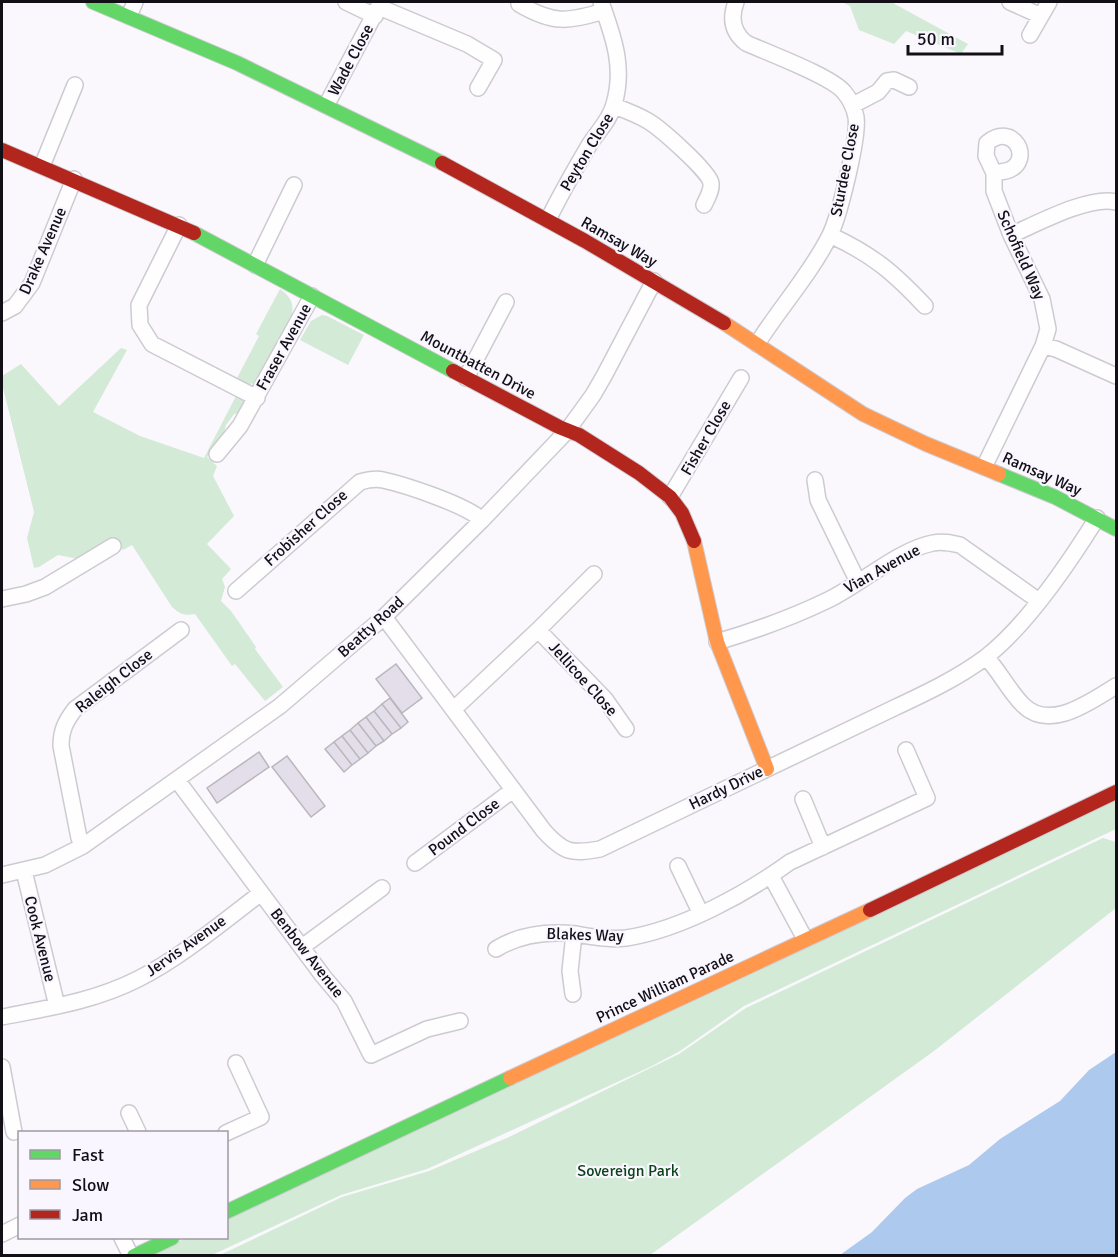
<svg xmlns="http://www.w3.org/2000/svg" width="1118" height="1257" viewBox="0 0 1118 1257" font-family="Signika,sans-serif">
	<rect width="100%" height="100%" fill="#faf8fd"/>
	<path fill="#d2ead6" d="M842,2H891L968,44L961,54L906,31L894,44L859,30L850,6Z
		M280,289C291,297 295,304 291,318L256,383C248,385 243,384 236,380L259,336L256,334Z
		M322,315L327,316L364,335L348,365L300,340L311,321Z
		M121,348L127,350L93,412L140,436L204,458L236,396L246,402L241,413L234,414L226,425L223,437L207,457L217,466L213,476L234,516L207,544L231,569L222,579L225,587L221,601L231,611L256,647L255,649L283,687L265,701L235,664L232,666L195,614C184,616 180,614 172,607L132,545L123,550L116,541L78,559L58,555L39,567L34,568L27,538L34,512L2,384V376L21,364L59,406Z
		M1116,800V829L744,1006L680,1051L650,1067L427,1169L341,1195L212,1255L147,1256L186,1238H226L227,1218Z
		M1103,838L1116,842V908L934,1051L650,1255H220L342,1197L429,1171L509,1137L679,1054L746,1008Z"/>
	<path fill="#aec9ee" d="M1116,1052V1255H840L872,1232L905,1198L917,1189L969,1165L1000,1139L1060,1101L1089,1070Z"/>
	<path fill="#e4deeb" stroke="#b9b6bc" stroke-width="1.5" d="M396,664L422,698L402,713L376,679Z
		M390,698L408,722L401,728L382,704Z
		M382,704L401,728L392,734L374,711Z
		M374,711L392,734L384,741L366,717Z
		M366,717L384,741L376,746L358,723Z
		M358,723L376,746L368,753L350,730Z
		M350,730L368,753L360,759L342,736Z
		M342,736L360,759L352,765L334,742Z
		M334,742L352,765L344,772L325,749Z
		M259,752L269,767L217,803L207,788Z
		M287,756L325,806L311,817L272,767Z"/>
	<g fill="none" stroke-linecap="round" stroke-linejoin="round">
		<g stroke="#cdcbd1" stroke-width="18">
			<path id="street" d="M346,2L375,16
				M736,2C730,18 732,32 746,43C768,53 831,76 844,92C850,99 854,107 856,117C859,137 839,218 829,237C811,273 779,309 757,344
				M1010,2L1041,16
				M519,4C553,24 568,22 604,11
				M379,7L467,44L494,60L478,88
				M129,16L135,2
				M1030,35L1049,2
				M327,104L381,2
				M853,105L878,92L887,81L894,80L909,87
				M614,106C625,110 638,115 648,121C660,128 709,171 711,183C712,191 707,198 704,205
				M42,166L75,85
				M548,220C560,195 574,171 588,147C596,133 610,121 614,104C625,67 613,36 601,2
				M179,225L139,305L140,325L152,344L257,398
				M830,235C873,255 893,272 925,306
				M1011,235C1036,224 1090,195 1116,202
				M255,265L294,185
				M2,313L15,306L32,283L74,179
				M1043,346L1056,349L1116,376
				M466,378L506,302
				M217,454L240,426L312,296
				M984,467L1043,346L1048,329L1042,299L1011,235L994,191V173L986,156L987,143C1014,121 1033,160 1009,170C1004,172 998,172 994,173
				M815,480L818,500L858,582
				M670,497L741,378
				M236,591L360,482C367,480 375,478 383,480C406,485 466,505 482,520
				M2,599L26,594L45,587L113,546
				M384,617L544,831C564,853 571,854 600,849L894,708C926,693 958,678 986,657C1028,624 1069,563 1097,518
				M538,630L605,699L626,729
				M717,642C754,631 793,617 828,600C859,585 900,549 933,543C942,541 951,543 960,545L1039,601
				M986,657C1000,672 1009,691 1023,705C1050,732 1091,701 1116,686
				M454,709L538,630L594,574
				M177,780L323,976L344,1001L371,1055L427,1029L460,1021
				M803,799L823,847
				M83,846L79,838L61,746C61,731 65,722 75,709L181,630
				M415,863L513,790
				M678,866L701,914
				M24,871L57,1006
				M2,875L45,865L83,846L280,706L384,617L482,520L567,431L593,395L604,376L654,281
				M771,876L805,939
				M302,947L382,888
				M496,949C520,934 548,931 576,934C592,937 609,940 626,938C680,930 746,894 790,862L927,798L906,750
				M573,994L570,971L574,934
				M2,1017C48,1008 95,1001 138,979C180,958 223,922 261,893
				M2,1067L14,1132
				M129,1113L138,1132
				M226,1133L261,1117L236,1063
				M2,1234L20,1225
				M122,1238L131,1256"/>
		</g>
		<g stroke="#cdcbd1" stroke-width="16">
			<path id="fast" d="M93,2L237,63L442,163
				M194,233L453,371
				M999,474L1055,497L1116,529
				M226,1212L510,1078
				M134,1256L172,1238"/>
		</g>
		<g stroke="#cdcbd1" stroke-width="16">
			<path id="slow" d="M724,323L863,414L926,444L999,474
				M694,541L717,642L767,769
				M510,1078L870,910"/>
		</g>
		<g stroke="#cdcbd1" stroke-width="16">
			<path id="jam" d="M2,150L194,233
				M442,163L585,241L724,323
				M453,371L559,427L579,435L639,473L670,497L682,513L694,541
				M870,910L1116,792"/>
		</g>
		<use href="#street" stroke="#fefeff" stroke-width="15"/>
		<use href="#fast" stroke="#63d668" stroke-width="14"/>
		<use href="#slow" stroke="#ff974d" stroke-width="14"/>
		<use href="#jam" stroke="#b3261e" stroke-width="14"/>
	</g>
	<g text-anchor="middle" dominant-baseline="central" stroke-width="4.5" stroke-linejoin="round" paint-order="stroke">
		<g font-size="16" fill="#120f16" stroke="#faf6ff">
			<text transform="translate(351 60) rotate(-62)">Wade Close</text>
			<text transform="translate(587 152) rotate(-59)">Peyton Close</text>
			<text transform="translate(845 170) rotate(-79)">Sturdee Close</text>
			<text transform="translate(619 242) rotate(30)">Ramsay Way</text>
			<text transform="translate(43 251) rotate(-66)">Drake Avenue</text>
			<text transform="translate(1021 255) rotate(66)">Schofield Way</text>
			<text transform="translate(284 347) rotate(-61)">Fraser Avenue</text>
			<text transform="translate(478 365) rotate(28)">Mountbatten Drive</text>
			<text transform="translate(706 438) rotate(-60)">Fisher Close</text>
			<text transform="translate(1042 474) rotate(24)">Ramsay Way</text>
			<text transform="translate(306 528) rotate(-42)">Frobisher Close</text>
			<text transform="translate(882 569) rotate(-29)">Vian Avenue</text>
			<text transform="translate(371 627) rotate(-42)">Beatty Road</text>
			<text transform="translate(583 679) rotate(48)">Jellicoe Close</text>
			<text transform="translate(114 681) rotate(-38)">Raleigh Close</text>
			<text transform="translate(726 788) rotate(-26)">Hardy Drive</text>
			<text transform="translate(464 827) rotate(-37)">Pound Close</text>
			<text transform="translate(585 935) rotate(2)">Blakes Way</text>
			<text transform="translate(40 939) rotate(76)">Cook Avenue</text>
			<text transform="translate(186 946) rotate(-35)">Jervis Avenue</text>
			<text transform="translate(307 953) rotate(52)">Benbow Avenue</text>
			<text transform="translate(665 987) rotate(-25)">Prince William Parade</text>
		</g>
		<g font-size="16" fill="#0b4318" stroke="#faf6ff">
			<text x="628" y="1171">Sovereign Park</text>
		</g>
	</g>
	<rect width="1118" height="1257" fill="none" stroke="#120f16" stroke-width="6"/>
	<rect x="18" y="1131" width="210" height="108" fill="#faf6ff" stroke="#9d9aa2" stroke-width="1.5"/>
	<rect x="30" y="1150" width="30" height="9" fill="#63d668" stroke="#9d9aa2" stroke-width="1.5"/>
	<text x="72" y="1161" font-size="18" fill="#120f16">Fast</text>
	<rect x="30" y="1180" width="30" height="9" fill="#ff974d" stroke="#9d9aa2" stroke-width="1.5"/>
	<text x="72" y="1191" font-size="18" fill="#120f16">Slow</text>
	<rect x="30" y="1210" width="30" height="9" fill="#b3261e" stroke="#9d9aa2" stroke-width="1.5"/>
	<text x="72" y="1221" font-size="18" fill="#120f16">Jam</text>
	<path d="M908 45v9h94v-9" fill="none" stroke="#120f16" stroke-width="3"/>
	<text x="917" y="45" font-size="18" fill="#120f16" stroke="#faf6ff" stroke-width="4.5" paint-order="stroke">50 m</text>
</svg>
